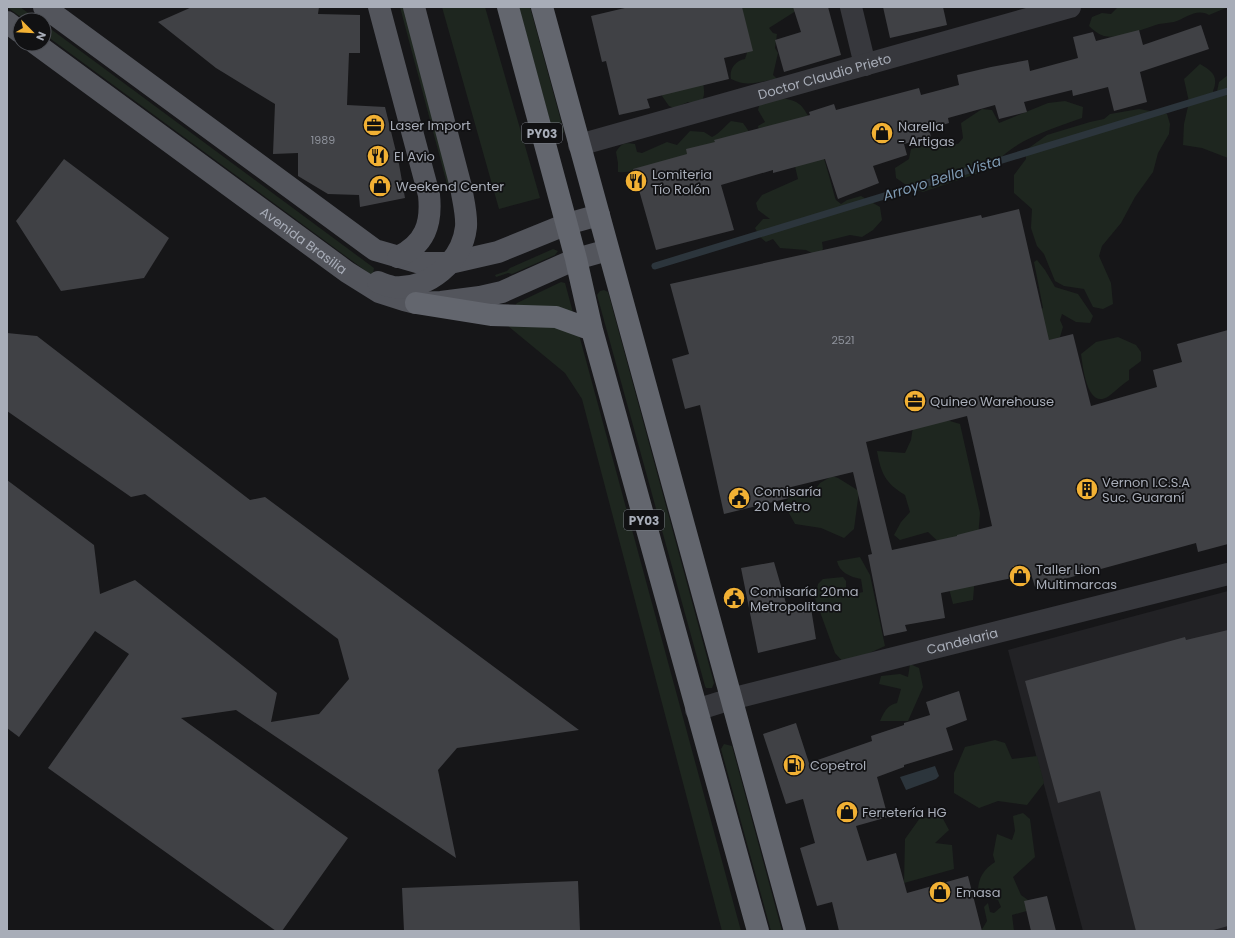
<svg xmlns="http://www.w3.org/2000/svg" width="1235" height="938" viewBox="0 0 1235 938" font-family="Poppins,sans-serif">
	<rect width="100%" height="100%" fill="#161618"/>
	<path fill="#222225" d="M1228,591V931H1083L1008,650Z"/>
	<path fill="#1e261f" d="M7,7H20L38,20H25Z
		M400,7H407L450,186L447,184Z
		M442,7H485L540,198L499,209Z
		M519,7H530L564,132L558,138L554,136Z
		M734,7H799V9L769,28L773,33L777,34L775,48L778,53L773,75L777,79C760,81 748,88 731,79C729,69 735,61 745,59L747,53Z
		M1118,7H1228L1209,15C1196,8 1187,18 1174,22C1169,23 1164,23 1159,24C1145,28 1119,40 1104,36C1098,34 1093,30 1089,26L1092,17L1102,13L1111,14Z
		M44,24L374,268L373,274H370L44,34Z
		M1200,64C1212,71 1219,76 1213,91L1216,96L1219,82L1228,75V158L1202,148L1183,145L1184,124L1189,102L1184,79Z
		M700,72C703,84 708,95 699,105L688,102L674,108L669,106L662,96L666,81Z
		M775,96C783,99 793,99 799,104C814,114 830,180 836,200L841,204L847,200L861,196L880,207L882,220L873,230L862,237L850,235L822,242L823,249L818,256L806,250L780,248L773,239L766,242L760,237L755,228L763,219H770L758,210L756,203L762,195L798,179L786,129L760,136L758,126L765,122L758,110L760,102Z
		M1065,101L1083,107L1082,118C1051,129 1010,141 991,169L923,192L909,187L896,178L895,168L909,159L911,149L936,143L958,144L963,138L961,123L982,109L992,110L999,123L1048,103Z
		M1139,109L1167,114L1170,124L1169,134L1158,153L1153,172L1135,197L1121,223L1102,246L1099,256L1111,283L1113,304L1103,309L1093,307L1084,289L1064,286L1055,281L1044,254L1037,246L1031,228L1032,209L1014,193V175L1026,159V150L1047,135L1090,122L1104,119L1110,114Z
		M731,121L743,123L750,133L669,162C650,161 637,174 618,172V163L616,152C621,143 625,142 635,144L637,152L642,153L667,142L677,145L690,131L704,132L712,137C720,133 724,127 731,121Z
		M553,249L558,251L555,255L512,274L508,273L496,277L495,275L507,271L510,268Z
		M1037,260L1045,270L1055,287L1078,294L1093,316L1090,323L1076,322L1062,314L1060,320L1063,327L1060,337L1042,343L1034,313L1043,308L1034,262Z
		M561,282L565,283L741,931H722L582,399L565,373L508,326L513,308L517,303Z
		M604,290L608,292L714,683L712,688H706L705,686L597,295L600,291Z
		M1118,337L1136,345L1141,352V361L1129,370V380C1121,385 1116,391 1109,396C1087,411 1083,367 1081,354L1096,342Z
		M930,415L960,424L980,513L973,600L953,604L946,577L945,548L928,532L900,540L894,535L901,522L910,512L905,495C885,483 881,473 877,451L905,453L911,440L914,420Z
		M832,476L838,478L859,491L854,529L844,538L821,528L795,524L784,504L793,493L802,491L809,497L820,483Z
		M860,557L870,575L885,646L845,664L835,653L815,598L818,584L823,579L843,577L846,581V596L863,592L861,579C850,577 839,572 837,561Z
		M910,664L919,668L923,687L908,721H880C884,712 887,705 897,703L901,689L879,684L881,676L900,674L908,677Z
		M995,740L1005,743L1012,759L1037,756L1044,783L1027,805L998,801L979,808L954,793V773L965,747Z
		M724,744L732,746L782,931H771L721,749Z
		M1023,813L1030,819L1035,857L1013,877L1021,895L1032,903L1034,909L1012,915L1014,931H981L987,921L984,907L988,903L990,912L994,913L1001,907L998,900L987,897L978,889C979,877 984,869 995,862L993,855L997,834L1012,840L1015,831L1013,816Z
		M942,817L949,830L935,843L952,845L954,869L904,883L905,839L920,818Z"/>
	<path fill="#2c353c" d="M935,766L939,776L936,779L906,790L900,777Z"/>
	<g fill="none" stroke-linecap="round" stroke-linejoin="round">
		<path stroke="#2c353c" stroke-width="7" d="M655,266L1228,91"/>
	</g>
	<path fill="#404145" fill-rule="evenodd" d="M192,7H319L318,14L360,15V53H349L347,105L385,107L399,164L405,198L360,207L359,195L328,194L298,176V153L273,154L275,104L216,68L158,22Z
		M629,7H742L753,51L724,58L729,79L647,99L650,108L619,115L606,61L602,62L591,16Z
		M793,7H828L841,55L784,72L775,40L801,32Z
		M883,7H943L947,25L890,38Z
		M1201,25L1209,49L1140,72L1147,102L1114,111L1108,87L1073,96L1072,90L1024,102L1027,112L999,119L995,105L948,118L949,123L929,129L931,137L904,144L907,155L873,166L879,183L838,199L825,159L773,173V170L721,185L734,230L656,250L633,169L687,154L686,149L715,142L714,140L810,115L809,112L834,104L836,110L919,88L921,95L959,85L957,75L991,67L1028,60L1030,71L1078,58L1073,37L1093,32L1096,41L1139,30L1143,45Z
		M64,159L169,238L144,278L61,291L16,221Z
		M1019,209L1049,340L1073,334L1091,406L1157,387L1153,370L1182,362L1177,344L1228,330V544L1198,552L1196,543L1035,587L1031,574L941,593L945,618L905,625L907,631L884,636L868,555L872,554L853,472L787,488L789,498L724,514L700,405L685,409L672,359L689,354L670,284L981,215L982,218ZM967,416L992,526L957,535V536L892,550L866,442Z
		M7,333L37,336L250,500L265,497L579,730L457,748L438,770L456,858L236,710L181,718L348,838L282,931H276L48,768L129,654L95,631L19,737L7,728V480L94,545L100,594L135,580L277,693L271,722L319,714L349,679L338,639L145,494L131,497L7,411Z
		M774,562L788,610L810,602L816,639L758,653L741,568Z
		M1228,630V926L1210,931H1136L1100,791L1058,803L1025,681L1185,637L1186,640Z
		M959,691L967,720L946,728L953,750L904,765V767L877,777L888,817L856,826L867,861L896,853L907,893L968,876L982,931H839L832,902L817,906L800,848L815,843L803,799L786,804L763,734L796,723L809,763L872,741L871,736L904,725V723L930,715L926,702Z
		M578,881L580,931H404L402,888Z
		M1047,896L1056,931H1031L1024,901Z"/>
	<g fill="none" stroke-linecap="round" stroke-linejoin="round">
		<g stroke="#37383d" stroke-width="22">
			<path d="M851,7L865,65"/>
			<path id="s1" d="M579,145L1070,7"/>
			<path id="s2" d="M696,710L731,699L1228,574"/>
		</g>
		<g stroke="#53555c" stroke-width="22">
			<path d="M44,7L375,250L420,263H450L498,252L567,224L599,215"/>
			<path d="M379,7L429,195C432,224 425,244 398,257"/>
			<path d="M7,22L20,32"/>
			<path id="s3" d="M36,44L347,272L379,292L404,300L416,303L441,302L480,297L502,292L576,259L608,250"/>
			<path d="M378,282C383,284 388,286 393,287C428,290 462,262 466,227C467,214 463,200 461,187L414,7"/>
		</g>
		<path stroke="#63666e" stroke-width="22" d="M508,7L576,259L592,330L758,931
			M542,7L795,931
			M416,303L491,315L556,317L592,330"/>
	</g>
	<defs>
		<g id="office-disc" transform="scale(1.15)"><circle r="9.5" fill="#f2b134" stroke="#111113"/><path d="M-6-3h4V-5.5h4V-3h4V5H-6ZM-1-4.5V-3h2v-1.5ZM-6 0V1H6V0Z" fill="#111"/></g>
		<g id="shop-disc" transform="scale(1.15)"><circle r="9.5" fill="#f2b134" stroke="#111113"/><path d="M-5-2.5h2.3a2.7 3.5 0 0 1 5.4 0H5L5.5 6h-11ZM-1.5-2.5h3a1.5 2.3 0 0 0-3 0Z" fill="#111"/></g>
		<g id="restaurant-disc" transform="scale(1.15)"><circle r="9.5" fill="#f2b134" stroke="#111113"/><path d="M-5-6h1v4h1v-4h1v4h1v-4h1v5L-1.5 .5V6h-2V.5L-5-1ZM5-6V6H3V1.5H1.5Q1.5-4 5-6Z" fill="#111"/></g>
		<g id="building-disc" transform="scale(1.15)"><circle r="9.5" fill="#f2b134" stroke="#111113"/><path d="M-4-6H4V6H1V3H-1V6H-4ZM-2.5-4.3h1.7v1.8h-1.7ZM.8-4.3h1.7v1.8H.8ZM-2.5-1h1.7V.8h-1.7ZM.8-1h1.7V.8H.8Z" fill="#111"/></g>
		<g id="civic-disc" transform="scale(1.15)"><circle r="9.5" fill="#f2b134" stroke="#111113"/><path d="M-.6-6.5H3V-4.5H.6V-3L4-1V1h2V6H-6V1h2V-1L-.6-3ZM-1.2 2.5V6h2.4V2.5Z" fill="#111"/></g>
		<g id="fuel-disc" transform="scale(1.15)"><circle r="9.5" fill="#f2b134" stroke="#111113"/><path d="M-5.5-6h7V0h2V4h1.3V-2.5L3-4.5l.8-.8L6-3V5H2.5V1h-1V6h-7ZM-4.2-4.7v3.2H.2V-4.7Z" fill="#111"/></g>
	</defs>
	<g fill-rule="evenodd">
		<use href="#office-disc" x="374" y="125"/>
		<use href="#shop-disc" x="882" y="133"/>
		<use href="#restaurant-disc" x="378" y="156"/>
		<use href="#restaurant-disc" x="636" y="181"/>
		<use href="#shop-disc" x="380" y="186"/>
		<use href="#office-disc" x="915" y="401"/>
		<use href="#building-disc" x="1087" y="489"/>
		<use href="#civic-disc" x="739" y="498"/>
		<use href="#shop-disc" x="1020" y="576"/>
		<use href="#civic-disc" x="734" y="598"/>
		<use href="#fuel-disc" x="794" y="765"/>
		<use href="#shop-disc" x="847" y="812"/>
		<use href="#shop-disc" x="940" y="892"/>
	</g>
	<g text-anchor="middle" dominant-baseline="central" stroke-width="3.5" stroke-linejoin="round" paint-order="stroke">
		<g font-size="11" fill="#8e929b">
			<text x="323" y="140">1989</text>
			<text x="843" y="340">2521</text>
		</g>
		<g fill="#111113" stroke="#7b7e86" stroke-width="1">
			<rect x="522" y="123" width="40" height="20" rx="3"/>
			<rect x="624" y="510" width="40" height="20" rx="3"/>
		</g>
		<g font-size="12" font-weight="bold" fill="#a8adb8">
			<text x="542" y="133">PY03</text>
			<text x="644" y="520">PY03</text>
		</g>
		<g font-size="13" fill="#a8adb8" stroke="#111113">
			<text stroke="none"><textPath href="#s1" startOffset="255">Doctor Claudio Prieto</textPath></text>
			<text stroke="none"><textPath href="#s3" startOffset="332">Avenida Brasilia</textPath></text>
			<text stroke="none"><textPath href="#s2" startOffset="275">Candelaria</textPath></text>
		</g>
		<g font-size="13" fill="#a8adb8" stroke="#111113" text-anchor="start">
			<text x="390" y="125">Laser Import</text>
			<text x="898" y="126">Narella<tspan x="898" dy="15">- Artigas</tspan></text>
			<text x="394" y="156">El Avio</text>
			<text x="652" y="174">Lomiteria<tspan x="652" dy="15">Tío Rolón</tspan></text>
			<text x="396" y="186">Weekend Center</text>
			<text x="930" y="401">Quineo Warehouse</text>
			<text x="1102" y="482">Vernon I.C.S.A<tspan x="1102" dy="15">Suc. Guaraní</tspan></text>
			<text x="754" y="491">Comisaría<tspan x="754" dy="15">20 Metro</tspan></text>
			<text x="1036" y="569">Taller Lion<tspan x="1036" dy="15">Multimarcas</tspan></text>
			<text x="750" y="591">Comisaría 20ma<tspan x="750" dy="15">Metropolitana</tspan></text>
			<text x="810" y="765">Copetrol</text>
			<text x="862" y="812">Ferretería HG</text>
			<text x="956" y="892">Emasa</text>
		</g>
		<g font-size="14" font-style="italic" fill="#7f9bb3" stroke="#111113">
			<text transform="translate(942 178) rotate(-17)">Arroyo Bella Vista</text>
		</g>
	</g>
	<rect width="1235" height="938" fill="none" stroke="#a8adb8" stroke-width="16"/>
	<g transform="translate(32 32) rotate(114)"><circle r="19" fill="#111113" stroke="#4d4f55"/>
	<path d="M0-3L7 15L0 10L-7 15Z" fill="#f2b134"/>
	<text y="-6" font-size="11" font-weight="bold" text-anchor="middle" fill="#a8adb8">N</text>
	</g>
</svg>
